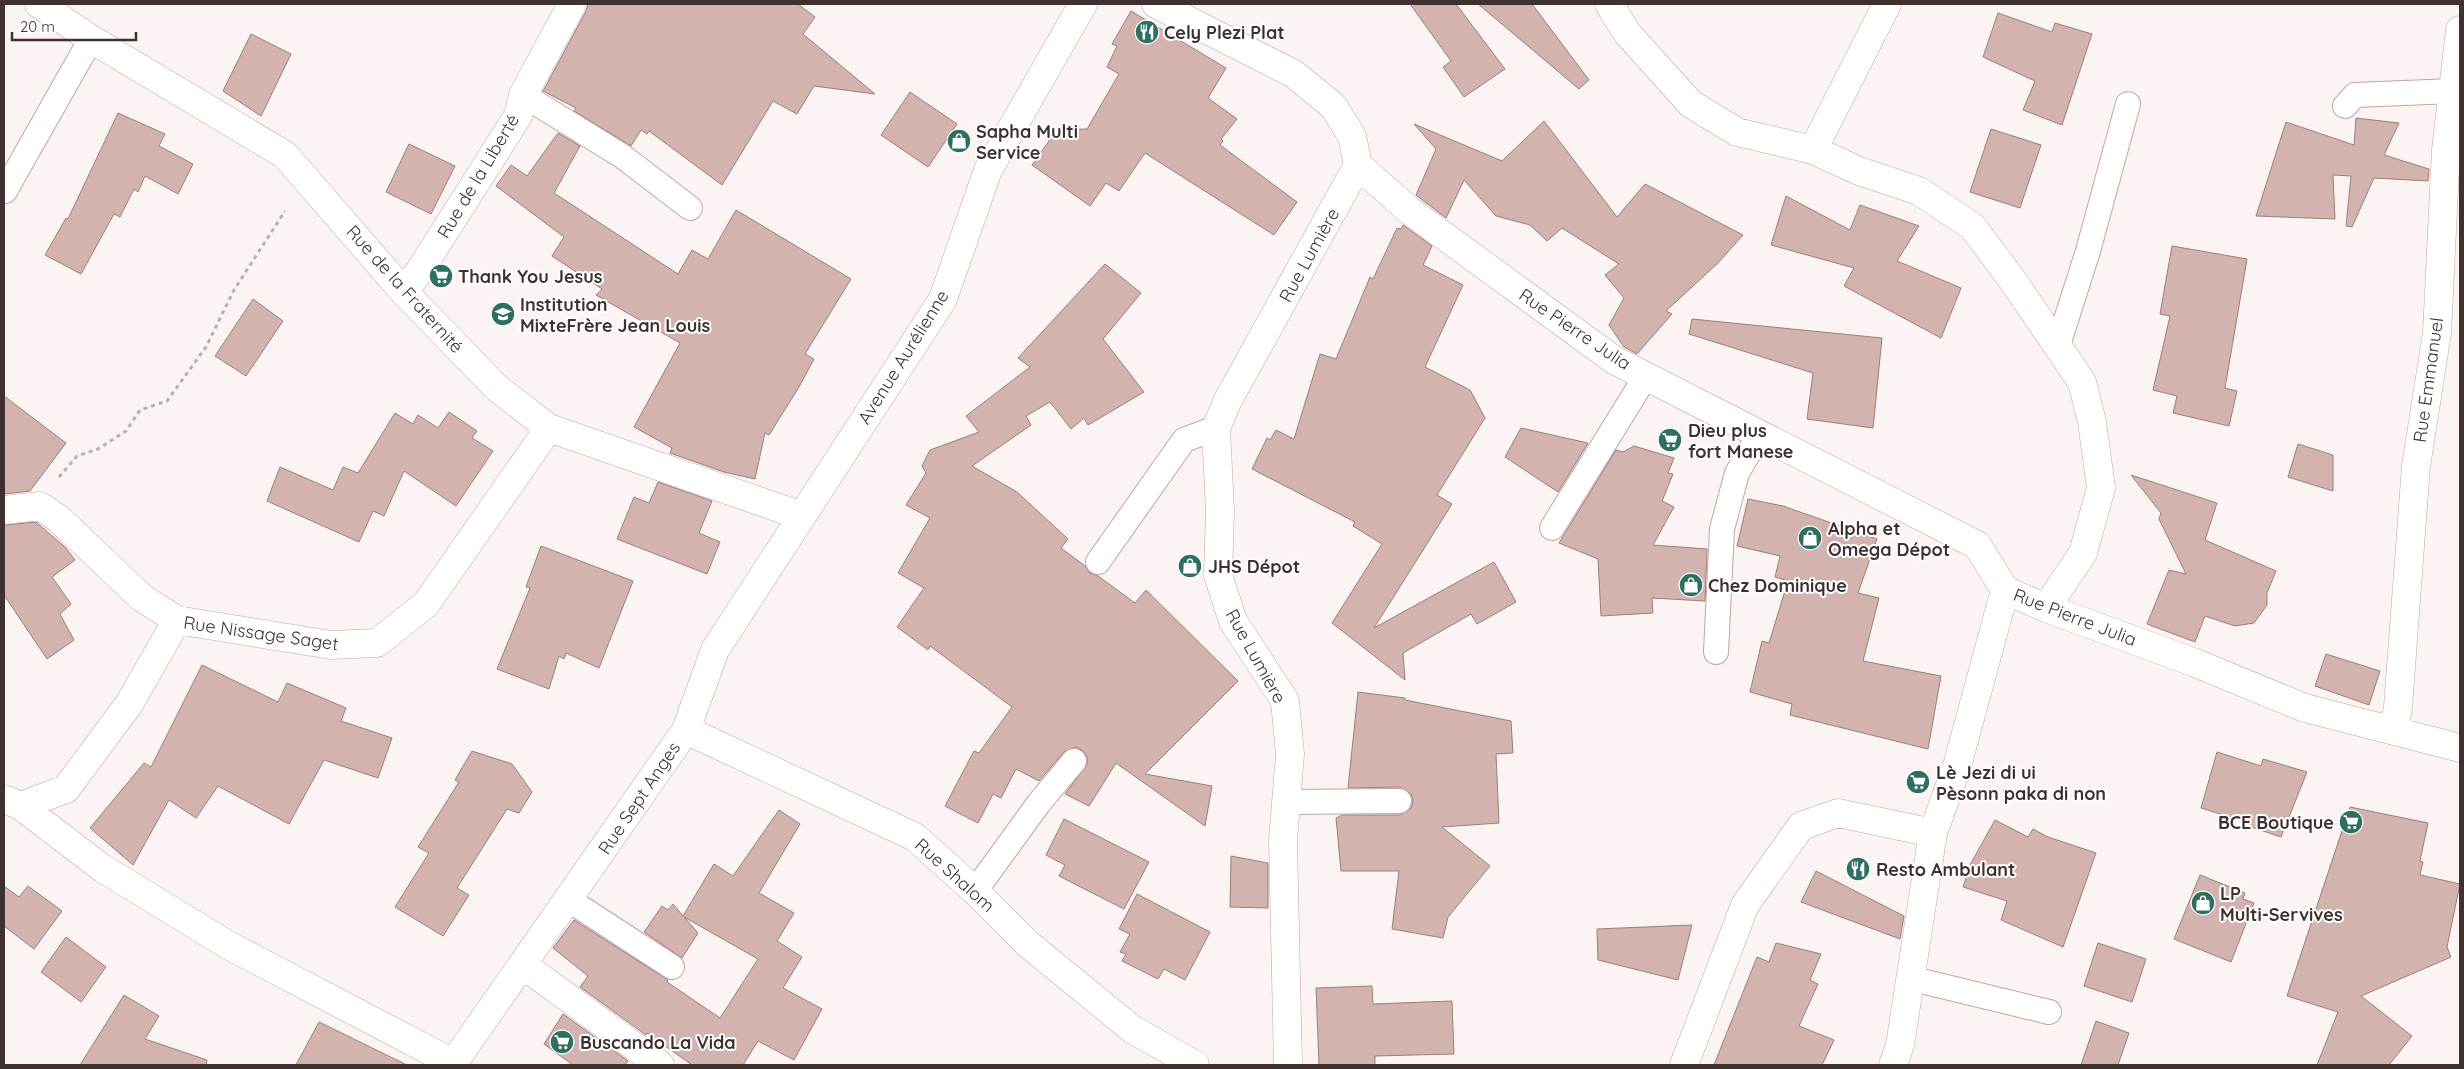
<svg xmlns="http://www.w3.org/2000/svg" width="2464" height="1069" viewBox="0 0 2464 1069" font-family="Quicksand,sans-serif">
	<rect width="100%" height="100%" fill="#fbf4f3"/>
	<path fill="#d3b3b0" stroke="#9c7e7b" d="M588,4H798L815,17L803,34L875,94L814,86L797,114L773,101L722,185L649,131L647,134L641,130L631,146L574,111L576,108L543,91L586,11Z
		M1410,4H1456L1505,69L1464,97L1443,67L1451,61Z
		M1478,4H1532L1589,80L1579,89Z
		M1131,11L1226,68L1208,98L1237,119L1221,139L1223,141L1220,145L1297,202L1274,235L1145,153L1119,191L1106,183L1090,206L1032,165L1049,141V130L1087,129L1119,74L1107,67L1117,46L1112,44Z
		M1998,13L2052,32L2055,23L2092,34L2062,125L2023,110L2035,81L1983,57Z
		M251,34L291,54L261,116L223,91Z
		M910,92L957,124L928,167L881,135Z
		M118,113L165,134L159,146L193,164L178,194L145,176L138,192L134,189L120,217L114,214L81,274L45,255L66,218L68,219Z
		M2356,118L2399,123L2384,155L2429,169L2428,181L2374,178L2352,227L2346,226L2351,176L2333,175L2335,219L2256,216L2286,122L2354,145Z
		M1544,121L1617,217L1645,184L1743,235L1718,263L1666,311L1672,314L1637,354L1624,347L1609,325L1624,298L1605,275L1619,264L1562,228L1547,241L1530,225L1496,216L1464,180L1446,218L1416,195L1436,149L1414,124L1502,161Z
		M1991,129L2041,145L2020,208L1970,192Z
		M558,133L580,146L554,193L678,274L692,250L708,259L736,210L851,279L805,354L814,359L799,387L769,435L765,433L755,479L724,472L670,453L672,448L634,427L680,343L596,295L602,289L552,256L564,237L496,186L511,165L527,176Z
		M409,144L455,166L431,214L386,192Z
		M1786,196L1850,230L1860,205L1919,226L1897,261L1961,288L1941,338L1844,286L1854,268L1771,245Z
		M1403,225L1432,246L1423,265L1463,285L1425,367L1470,390L1485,418L1437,495L1452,504L1374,628L1494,562L1516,602L1477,624L1471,614L1403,653L1405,680L1332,623L1382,544L1353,526L1355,522L1252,469L1267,438L1270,440L1276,430L1294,439L1320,354L1336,359L1370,277L1373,279L1397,228L1401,229Z
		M2172,246L2247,259L2225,388L2237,391L2229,426L2173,413L2177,396L2153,390L2170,316L2160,314Z
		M1105,264L1141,293L1103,339L1144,392L1088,425L1084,418L1071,429L1050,402L1026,416L1031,425L972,466L1017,492L1068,539L1061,548L1085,566L1090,573L1098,576L1135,603L1146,590L1238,681L1145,774L1212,786L1205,826L1116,763L1089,806L1065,794L1087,764V757L1083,751L1076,747L1064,752L1039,781L1016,769L1001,798L993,794L978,823L945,806L974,751L979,753L1012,707L930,646L928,650L897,627L924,588L898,573L930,518L906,505L926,473L922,466L930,450L979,432L966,416L1030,367L1018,358Z
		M253,299L283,321L246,376L215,356Z
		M1692,319L1882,338L1873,428L1807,419L1813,373L1689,334Z
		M4,396L66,443L30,491L4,494Z
		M449,412L477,431L472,438L493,451L456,506L404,471L384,516L373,511L359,542L267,501L280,467L333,490L343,467L358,473L395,413L413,424L418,415L438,428Z
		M1521,428L1588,443L1558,492L1505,457Z
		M2298,444L2333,455V491L2288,477Z
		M1634,446L1674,458L1668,473L1673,474L1662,501L1674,507L1653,545L1707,549L1705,601L1652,598L1653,613L1601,616L1598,559L1559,543L1616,450L1623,452Z
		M2131,475L2217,503L2205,540L2276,571L2267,593V605L2254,623L2235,626L2205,616L2195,642L2147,624L2169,570L2186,574L2159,519L2161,513Z
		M658,482L712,501L699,533L720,542L707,574L617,539L634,497L649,503Z
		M1748,499L1783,506L1877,539L1858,593L1879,598L1863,661L1941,676L1928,749L1790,715L1792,704L1750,692L1762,641L1769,643L1788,581L1775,577L1780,556L1737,546Z
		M36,522L65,547L75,560L52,577L71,604L60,614L74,640L47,659L4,595V525Z
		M541,546L633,581L599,668L566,653L564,659L559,656L549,689L497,669L530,588L526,587Z
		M2326,654L2380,671L2369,705L2315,686Z
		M202,665L278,702L287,683L346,708L341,721L392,738L378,778L324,760L289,824L218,786L196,818L169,800L133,865L90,828L144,763L151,767Z
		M1358,692L1405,698V700L1511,721L1513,753L1496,754L1499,823L1442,827L1490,866L1448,917L1443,938L1392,929L1399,871H1341L1336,818L1342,815H1400L1411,808L1413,801L1411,794L1399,787L1348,788Z
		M472,751L512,764L532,792L519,813L507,809L457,888L469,895L443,936L395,907L429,853L418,847L459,782L455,780Z
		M2217,752L2261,766L2263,759L2307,772L2281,837L2242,824L2243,821L2201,808Z
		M2350,807L2428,823L2420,861L2423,862L2420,875L2460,884L2447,947L2451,957L2361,996L2412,1036L2389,1065H2317L2338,1012L2287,996Z
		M779,810L800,824L759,893L794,913L777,941L802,957L783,988L822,1009L794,1060L758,1041L743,1065H692L647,1033L646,1035L580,987L588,976L553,948L574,920L668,980L667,982L720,1018L758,959L684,917L698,933L682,958L644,932L662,906L668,910L673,904L683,916L714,864L733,876Z
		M1064,819L1149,862L1124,909L1059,876L1065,865L1046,855Z
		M1995,820L2028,837L2033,829L2048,837L2096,853L2063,947L2001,920L2007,901L1963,887L1971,863Z
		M1231,856L1268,863V908L1230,907Z
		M1816,871L1904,916L1900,939L1801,902Z
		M2200,875L2245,893L2243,899L2254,903L2231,962L2174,939Z
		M4,886L19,897L28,886L62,911L34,949L4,926Z
		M1137,894L1210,932L1185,980L1164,969L1158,979L1122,961L1126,954L1120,952L1130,934L1119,929Z
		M1692,925L1678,980L1598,960L1597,929Z
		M66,937L106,967L81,1002L41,972Z
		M1776,943L1821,954L1810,980L1818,984L1799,1026L1834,1040L1822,1065H1714L1757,957L1769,962Z
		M2098,943L2146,959L2132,1002L2084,986Z
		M1372,986L1373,1004L1452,1001L1454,1054L1375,1056V1065H1319L1316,988Z
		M124,995L159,1016L145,1039L207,1060L206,1065H80Z
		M563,1014L628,1061L625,1065H573L544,1044Z
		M2096,1021L2129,1033L2118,1065H2081Z
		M319,1022L407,1065H296Z"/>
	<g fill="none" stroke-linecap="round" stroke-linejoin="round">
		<g stroke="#c4a4a1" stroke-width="26">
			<path id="service" d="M523,95L622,156L690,208
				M2345,106L2355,95L2453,91
				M5,191L91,39
				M2058,345L2088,251L2128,104
				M1552,528L1646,376
				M1098,562L1184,440L1216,428
				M1716,652L1722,529L1737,473L1760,434
				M1286,802L1399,801
				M975,891L1039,803L1074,761
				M569,900L672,967
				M1909,978L2049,1012"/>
		</g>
		<g stroke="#c4a4a1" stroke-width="29">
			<path id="minor" d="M39,4L91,39L285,155L403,291L497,388L549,428L802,516
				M1156,4L1294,74L1333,106L1352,136L1358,165L1410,211L1614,360L1977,545L2005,590L2046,608L2193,662L2305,708L2460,748
				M1609,4L1627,33L1691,104L1737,132L1813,150L1859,171L1919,191L1972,226L2011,278L2082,382L2092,422L2101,488L2083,553L2046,608
				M1813,150L1887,4
				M403,291L417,275L518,116L523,95L572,4
				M4,510L40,506L59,519L142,598L177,620
				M2394,729L2398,707L2416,466L2437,333L2446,150L2460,30
				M686,730L915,837L975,891L1028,944L1132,1029L1195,1065
				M7,800L21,806L102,868L228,945L453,1063
				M21,806L66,789L129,704L177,620L331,645L377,643L426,604L549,428
				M523,965L660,1065
				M452,1065L686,730L715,650L943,299L988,170L1083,4
				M1288,1065L1283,840L1290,754L1285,701L1233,621L1218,575L1220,511L1216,428L1228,400L1358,165
				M1684,1065L1745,905L1801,826L1838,813L1933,833
				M1893,1065L1900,1045L1933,833L1957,766L2005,590"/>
		</g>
		<path stroke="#b8afae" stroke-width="3" stroke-dasharray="4 4" stroke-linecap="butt" d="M59,477L77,456L98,449L126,431L140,410L167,401L206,347L234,290L285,211"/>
		<use href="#service" stroke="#fff" stroke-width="24"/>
		<use href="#minor" stroke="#fff" stroke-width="28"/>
	</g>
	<defs>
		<g id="restaurant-disc" transform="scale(1.25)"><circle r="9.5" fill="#2d6f60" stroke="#fff"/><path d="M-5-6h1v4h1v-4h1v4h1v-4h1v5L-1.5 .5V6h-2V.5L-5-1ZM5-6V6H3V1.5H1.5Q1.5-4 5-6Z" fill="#fff"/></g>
		<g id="shop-disc" transform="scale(1.25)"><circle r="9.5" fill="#2d6f60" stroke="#fff"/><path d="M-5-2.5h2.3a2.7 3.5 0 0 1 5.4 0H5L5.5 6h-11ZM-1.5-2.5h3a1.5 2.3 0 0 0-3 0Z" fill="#fff"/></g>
		<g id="supermarket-disc" transform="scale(1.25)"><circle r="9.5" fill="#2d6f60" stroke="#fff"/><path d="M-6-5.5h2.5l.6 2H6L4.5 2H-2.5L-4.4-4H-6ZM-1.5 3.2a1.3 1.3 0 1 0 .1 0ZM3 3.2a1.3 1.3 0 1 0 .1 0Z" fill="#fff"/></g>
		<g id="school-disc" transform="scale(1.25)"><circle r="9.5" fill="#2d6f60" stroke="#fff"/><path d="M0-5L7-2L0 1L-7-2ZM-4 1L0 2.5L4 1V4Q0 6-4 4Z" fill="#fff"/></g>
	</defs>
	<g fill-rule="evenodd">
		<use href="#restaurant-disc" x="1147" y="32"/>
		<use href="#shop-disc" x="959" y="141"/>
		<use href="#supermarket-disc" x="441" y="276"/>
		<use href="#school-disc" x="503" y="314"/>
		<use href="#supermarket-disc" x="1670" y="440"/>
		<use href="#shop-disc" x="1810" y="538"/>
		<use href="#shop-disc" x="1190" y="566"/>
		<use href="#shop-disc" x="1691" y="585"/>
		<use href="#supermarket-disc" x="1918" y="782"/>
		<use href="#supermarket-disc" x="2351" y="822"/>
		<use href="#restaurant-disc" x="1858" y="869"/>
		<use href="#shop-disc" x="2203" y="903"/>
		<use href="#supermarket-disc" x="562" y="1042"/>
	</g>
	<g text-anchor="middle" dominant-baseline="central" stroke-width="4" stroke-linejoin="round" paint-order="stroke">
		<g font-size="18" font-weight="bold" fill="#3e312f" stroke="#fff" text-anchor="start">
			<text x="1164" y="32">Cely Plezi Plat</text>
			<text x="976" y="131">Sapha Multi<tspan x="976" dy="21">Service</tspan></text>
			<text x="458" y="276">Thank You Jesus</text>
			<text x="520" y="304">Institution<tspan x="520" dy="21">MixteFrère Jean Louis</tspan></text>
			<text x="1688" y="430">Dieu plus<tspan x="1688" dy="21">fort Manese</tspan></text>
			<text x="1828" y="528">Alpha et<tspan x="1828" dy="21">Omega Dépot</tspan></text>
			<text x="1208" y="566">JHS Dépot</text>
			<text x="1708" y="585">Chez Dominique</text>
			<text x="1936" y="772">Lè Jezi di ui<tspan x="1936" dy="21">Pèsonn paka di non</tspan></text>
			<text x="2334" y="822" text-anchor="end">BCE Boutique</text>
			<text x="1876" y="869">Resto Ambulant</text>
			<text x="2220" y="893">LP<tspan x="2220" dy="21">Multi-Servives</tspan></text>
			<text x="580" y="1042">Buscando La Vida</text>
		</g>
		<g font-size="18" fill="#3e312f" stroke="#fff">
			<text transform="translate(478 176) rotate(-59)">Rue de la Liberté</text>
			<text transform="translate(1309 255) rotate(-61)">Rue Lumière</text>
			<text transform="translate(405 289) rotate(48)">Rue de la Fraternité</text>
			<text transform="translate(1575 329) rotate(34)">Rue Pierre Julia</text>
			<text transform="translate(903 357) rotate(-58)">Avenue Aurélienne</text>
			<text transform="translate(2428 380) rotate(-82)">Rue Emmanuel</text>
			<text transform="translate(2075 617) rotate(21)">Rue Pierre Julia</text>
			<text transform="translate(261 633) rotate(8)">Rue Nissage Saget</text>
			<text transform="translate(1256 656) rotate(61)">Rue Lumière</text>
			<text transform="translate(639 798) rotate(-56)">Rue Sept Anges</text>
			<text transform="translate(955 875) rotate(42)">Rue Shalom</text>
		</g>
	</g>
	<rect width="2464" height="1069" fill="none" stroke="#3e312f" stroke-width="10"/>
	<path d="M12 32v8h124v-8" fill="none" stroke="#3e312f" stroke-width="2.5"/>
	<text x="20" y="32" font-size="15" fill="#3e312f" stroke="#ffffff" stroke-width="4" paint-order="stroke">20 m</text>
</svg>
